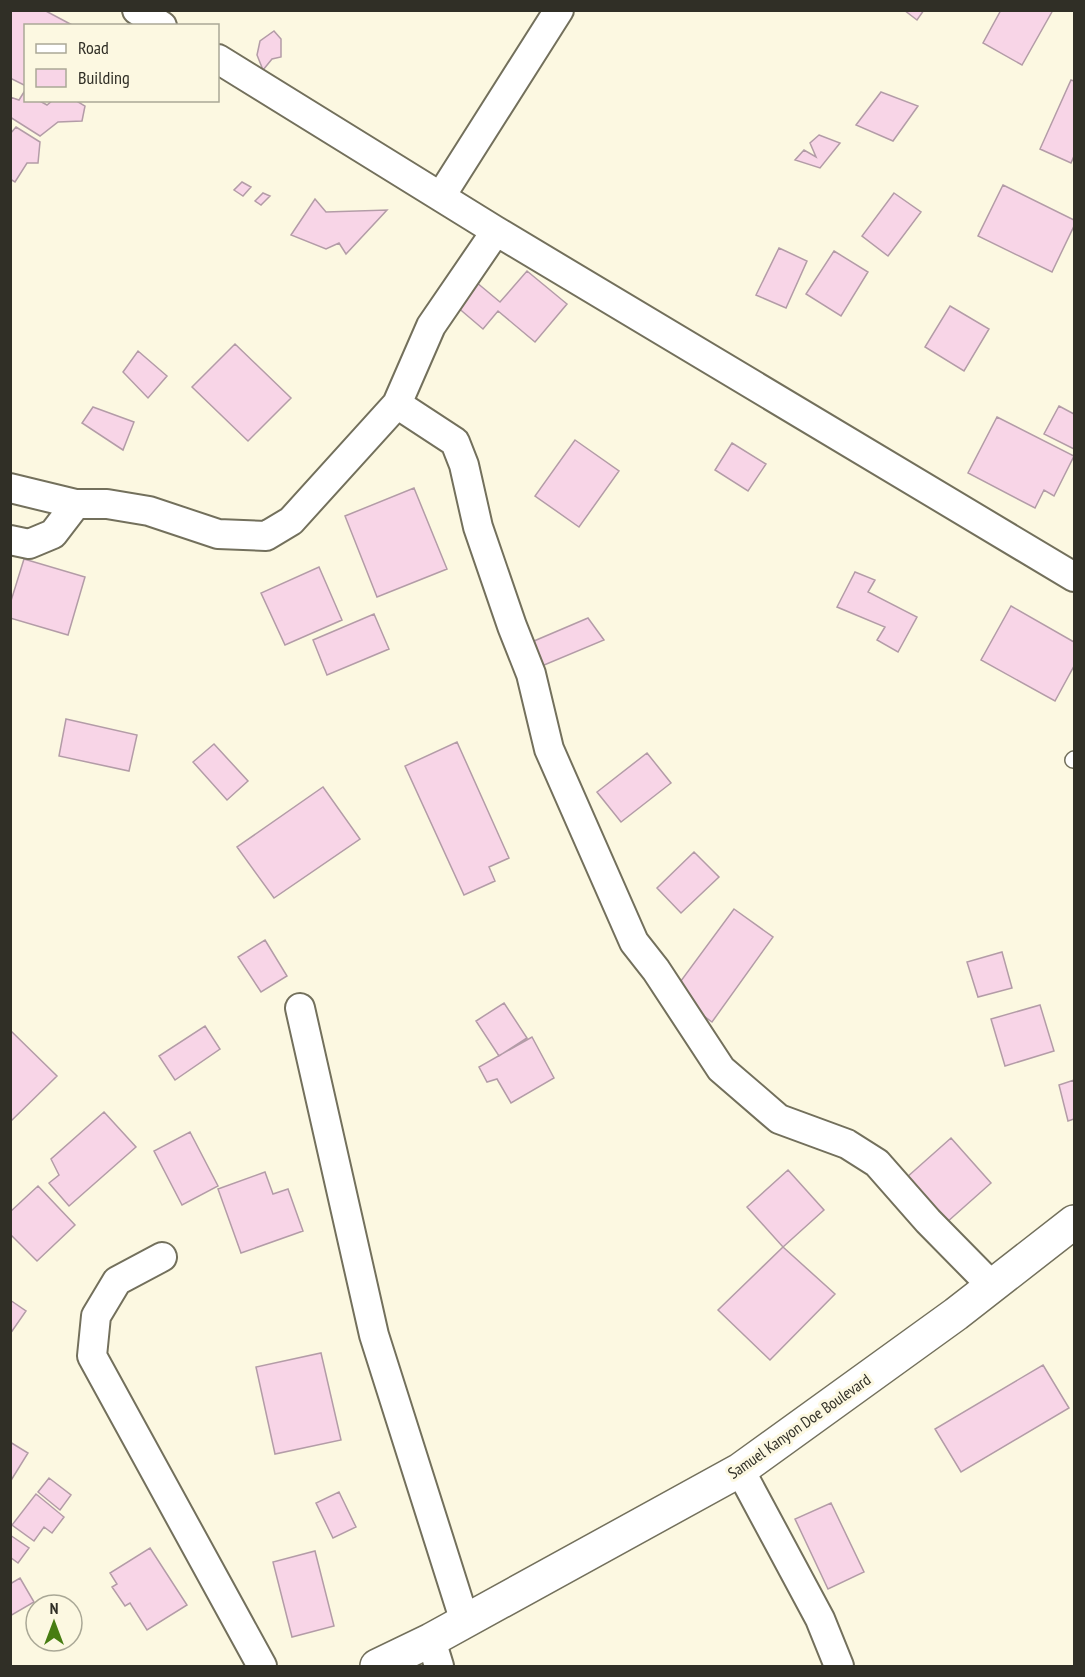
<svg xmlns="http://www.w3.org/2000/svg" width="1085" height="1677" viewBox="0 0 1085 1677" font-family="'PT Sans Narrow',sans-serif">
	<rect width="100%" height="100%" fill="#fcf8e1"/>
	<path fill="#f8d5e7" stroke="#b39ca7" stroke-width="1.5" d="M10,10H44L74,26H26V86L10,78Z
		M904,10H924L917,20Z
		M1001,10H1053L1022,65L983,43Z
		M274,31L281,39V57L272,59L263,70L257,55L260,41Z
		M1071,80L1074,81V156L1071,163L1040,149Z
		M24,92L26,100H38L47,105L53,100H75L85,106L82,121L58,122L40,136L10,117V97L19,100Z
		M881,92L918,106L893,141L856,125Z
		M16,127L40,142L38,163H27L15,182L10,179V134Z
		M819,135L840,143L820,168L795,160L804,150L816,157L810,143Z
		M242,182L251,187L243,196L234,190Z
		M1003,185L1074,220V226L1052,272L978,236Z
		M263,193L270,196L261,205L255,201Z
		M894,193L921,212L888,256L862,236Z
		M315,199L326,212L387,210L346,254L339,243L326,249L291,235Z
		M779,248L807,261L786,308L756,295Z
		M834,251L868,272L841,316L806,294Z
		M527,271L567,304L535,342L498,311L483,329L456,306L476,282L500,302Z
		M950,306L989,329L964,371L925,347Z
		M235,344L291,398L248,441L192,387Z
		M138,351L167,376L148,398L123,372Z
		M1059,406L1074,414V449L1044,434Z
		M93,407L134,422L123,450L82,423Z
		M997,417L1074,456L1054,496L1044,490L1035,508L968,473Z
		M575,440L619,471L579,527L535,496Z
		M732,443L766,464L748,491L715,470Z
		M414,488L447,569L377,597L345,516Z
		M24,559L85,577L68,635L10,618V604Z
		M319,567L342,620L285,645L261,593Z
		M855,572L875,580L868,592L917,617L898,652L877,640L885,627L837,607Z
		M1011,606L1074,642V666L1055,701L981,660Z
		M374,614L389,649L327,675L313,640Z
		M588,618L604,640L537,668L527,644Z
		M66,719L137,735L129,771L59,756Z
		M457,742L509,858L489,867L495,881L464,895L405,766Z
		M214,744L248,781L227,800L193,762Z
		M647,753L671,783L621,822L597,792Z
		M323,787L360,839L274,898L237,847Z
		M694,852L719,877L681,913L657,888Z
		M734,909L773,937L712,1022L672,993Z
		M265,940L287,976L261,992L238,957Z
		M1002,952L1012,988L978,997L967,962Z
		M504,1003L527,1038L499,1056L476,1021Z
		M1040,1005L1054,1051L1005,1066L991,1019Z
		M205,1026L220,1049L175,1080L159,1056Z
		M10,1030L57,1076L10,1122Z
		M532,1037L554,1078L511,1103L497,1079L487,1082L479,1067Z
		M1074,1080V1119L1068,1121L1059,1085Z
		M104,1112L136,1147L69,1206L49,1183L59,1175L51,1159Z
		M190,1132L218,1186L182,1205L154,1151Z
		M951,1138L991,1183L946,1223L906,1178Z
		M788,1170L824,1210L783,1247L747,1207Z
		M265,1172L273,1194L288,1189L303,1231L241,1253L218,1189Z
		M38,1186L75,1225L37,1261L10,1234V1212Z
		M783,1247L835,1294L770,1360L718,1310Z
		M10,1300L26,1311L10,1334Z
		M321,1353L341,1440L275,1454L256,1367Z
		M1043,1365L1069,1408L961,1472L935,1429Z
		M10,1442L28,1453L10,1482Z
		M49,1478L71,1495L60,1510L38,1492Z
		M339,1492L356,1527L333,1538L316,1503Z
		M36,1494L64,1517L52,1533L44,1527L34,1541L12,1525Z
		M831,1503L864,1572L828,1589L795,1519Z
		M10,1535L29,1548L18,1563L10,1557Z
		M150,1548L187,1605L147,1630L130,1603L125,1606L112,1587L117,1584L110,1573Z
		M315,1551L334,1626L292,1637L273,1562Z
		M20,1578L34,1602L10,1616V1584Z"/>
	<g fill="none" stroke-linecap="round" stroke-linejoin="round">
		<g stroke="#73705c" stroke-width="18">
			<path id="lane" d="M1073,760L1074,759"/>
		</g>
		<g stroke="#73705c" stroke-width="32">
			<path id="street" d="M137,10L162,26
				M218,59L496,231L1074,577
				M441,196L559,10
				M397,404L455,442L464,465L478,527L512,626L531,674L549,749L634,942L656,970L721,1069L779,1119L847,1144L877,1163L928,1221L992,1286
				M10,488L76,504
				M10,540L29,544L53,534L76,504H107L149,511L218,534L266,536L291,521L397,404L431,326L496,231
				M300,1008L374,1335L465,1622
				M162,1257L117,1281L96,1316L92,1356L262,1666
				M740,1470L820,1619L839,1666
				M431,1640L439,1666"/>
		</g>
		<g stroke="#73705c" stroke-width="36">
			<path id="secondary" d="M377,1666L431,1640L740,1470L956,1314L1074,1222"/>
		</g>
		<use href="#lane" stroke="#fff" stroke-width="15"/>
		<use href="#street" stroke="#fff" stroke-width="28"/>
		<use href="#secondary" stroke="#fff" stroke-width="33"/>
	</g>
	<g text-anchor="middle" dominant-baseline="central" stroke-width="6" stroke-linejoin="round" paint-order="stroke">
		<g font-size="16" fill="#302f26" stroke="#fcf8e1">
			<text transform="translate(799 1426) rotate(-35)">Samuel Kanyon Doe Boulevard</text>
		</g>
	</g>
	<rect width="1085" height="1677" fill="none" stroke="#302f26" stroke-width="24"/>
	<rect x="24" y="24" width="195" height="78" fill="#fcf8e1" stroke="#aaa896" stroke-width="1.5"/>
	<rect x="36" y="44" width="30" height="9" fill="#ffffff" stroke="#aaa896" stroke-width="1.5"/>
	<text x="78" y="54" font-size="18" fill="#302f26">Road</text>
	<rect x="36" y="69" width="30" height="18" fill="#f8d5e7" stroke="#aaa896" stroke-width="1.5"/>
	<text x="78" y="84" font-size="18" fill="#302f26">Building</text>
	<g transform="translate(54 1623)"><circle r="28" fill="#fcf8e1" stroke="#aaa896" stroke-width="1.5"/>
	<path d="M0-4.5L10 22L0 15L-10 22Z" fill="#477d12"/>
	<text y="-9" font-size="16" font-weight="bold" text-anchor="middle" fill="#302f26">N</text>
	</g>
</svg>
